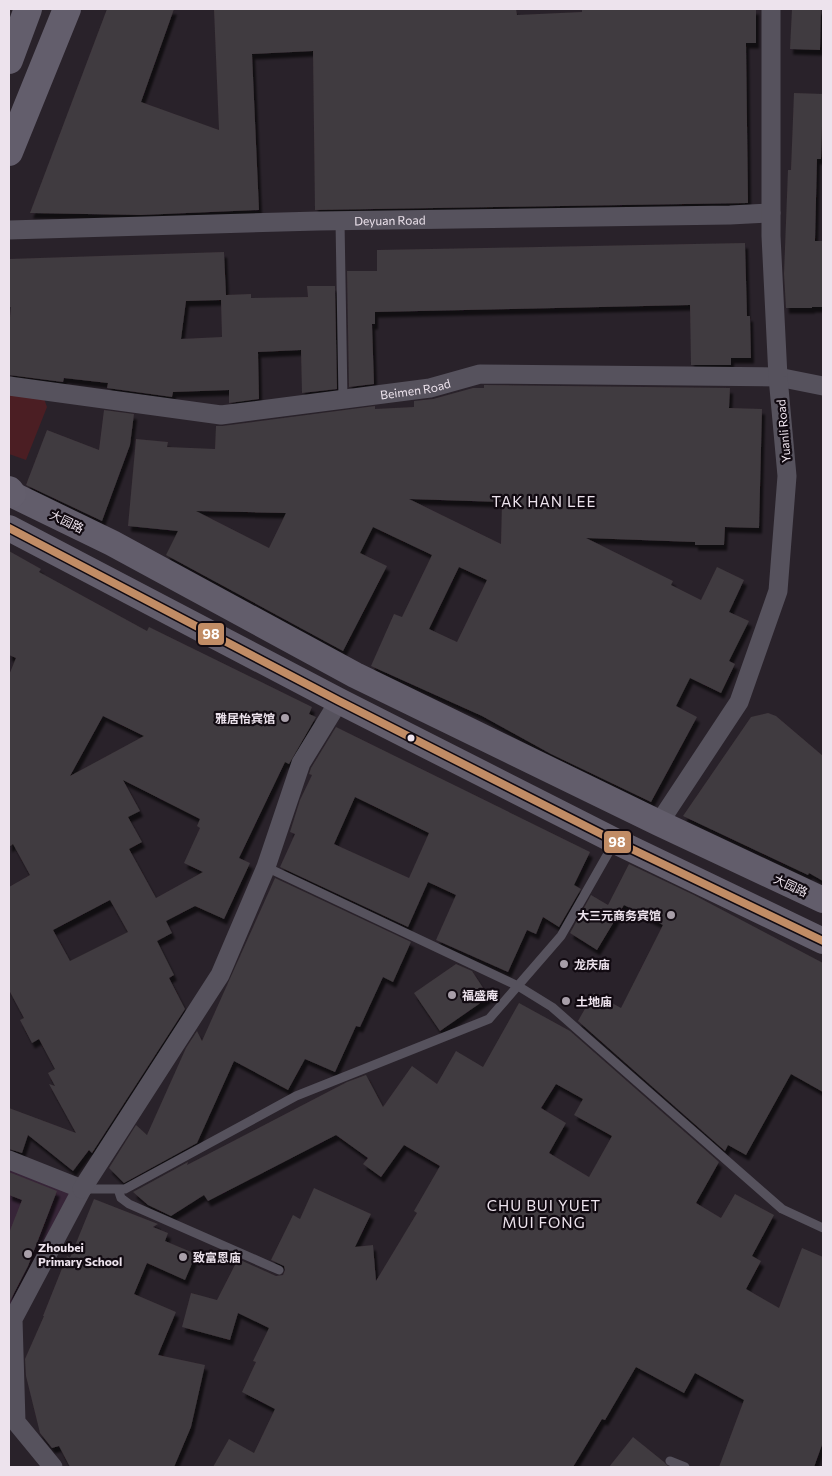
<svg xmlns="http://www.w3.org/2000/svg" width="832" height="1476" viewBox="0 0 832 1476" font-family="Commissioner,'Noto Sans SC',sans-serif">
	<defs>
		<filter id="shadow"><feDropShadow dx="3" dy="5.5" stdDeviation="1" flood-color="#0009"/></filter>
	</defs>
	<rect width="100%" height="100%" fill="#29222a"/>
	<path fill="#372538" d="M9,1160L82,1189L13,1319L9,1410Z"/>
	<path fill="#4b1e23" d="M9,391L43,396L47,407L26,460L9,454Z"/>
	<path fill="#413a3f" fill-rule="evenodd" filter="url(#shadow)" d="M107,9H174L141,102L219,130L214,9H516L517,15L582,12V9H756V43H746L748,203L315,210L313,51L252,54L259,210L141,215L30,213Z
		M792,9H821L820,50L790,49Z
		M794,93L823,94L821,159H817L815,241H823V307H812V308H786L784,274L788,170H791Z
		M745,243L747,316H750L751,358H731V365H691L690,305L375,312V324H372L374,384L349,387L347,271H377V250Z
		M224,252L226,295L251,294V298L308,297L307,286H335L337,389L302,393L301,350L258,352L259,399L229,403V390L173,392L172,397L107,388L108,383L64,378L63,382L9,375V326L11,307H9V259ZM221,300L222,337L181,339L186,301Z
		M484,385L730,388L729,408L762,409L759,528L725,527L724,545H695V542L586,538L673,581L671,585L701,600L717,567L744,580L729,612L749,621L729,661L735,664L721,693L690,678L676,706L697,717L651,802L551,754L482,716L371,666L394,614L402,617L432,555L373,527L360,553L387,566L343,651L166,555L178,531L128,526L136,439L168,442L167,447L215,449L216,426H222L375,406V409L414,407V401L433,399L473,388H484ZM409,499L502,502L501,544ZM196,511L286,513L269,548ZM459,567L487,580L457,642L429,629Z
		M104,410L134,414L130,445L102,521L26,485L47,430L99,450Z
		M9,551L41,569L39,572L147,631L149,627L312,707L309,714L316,717L289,764L285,762L239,858L250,863L224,919L195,906L166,921L172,933L157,941L174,975L169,978L185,1009L92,1153L89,1150L73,1171L28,1135L22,1153L9,1149V1108L76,1133L49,1084L55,1086L48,1073L55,1069L39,1039L32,1043L20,1020L24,1018L9,990V887L30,875L13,844L9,847V675L16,658L9,655ZM103,716L144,736L70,776ZM123,780L200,819L197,826L200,828L184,863L203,872L156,898L129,849L142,842L128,817L140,811ZM110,900L128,932L70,961L53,930Z
		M768,713L776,716L823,756V881L809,873L808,875L683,816L751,717Z
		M336,727L590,852L574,885L581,889L559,927L543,917L536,934L527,930L508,972L436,940L456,895L428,882L408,927L280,867L295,834L290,832L300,800L312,775L309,774L311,768ZM355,797L429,833L409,878L334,844Z
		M629,864L694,895L823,963V1092L791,1074L746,1155L728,1145L725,1151L578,1021L594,993L621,1008L663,925L624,905L597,950L570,933L591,895L608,905Z
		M275,878L411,942L393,982L383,977L360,1027L356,1026L335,1072L305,1059L288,1090L234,1061L197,1143L124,1183L109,1168L136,1125L147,1135L186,1048L197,1031L202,1041Z
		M456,964L472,971L489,997L440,1031L414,993Z
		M519,1003L570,1031L719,1162L696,1203L721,1218L735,1194L774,1215L752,1256L761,1261L746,1289L779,1308L802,1248L823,1257V1442L814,1467H719L744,1400L695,1373L684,1393L636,1367L605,1420L602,1419L573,1467H213L229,1439L254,1453L275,1409L242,1392L256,1362L253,1361L269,1328L238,1313L230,1340L182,1327L191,1293L217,1300L238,1259L276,1276L283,1275L285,1270L284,1266L271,1260L293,1215L300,1219L314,1188L371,1214L355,1247L373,1245L376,1281L417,1213L414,1211L440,1166L404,1145L381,1177L363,1164L368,1158L336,1135L208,1201L204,1195L171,1216L148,1205L133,1192L188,1162L187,1165L347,1082L366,1075L383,1107L412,1066L437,1084L456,1051L483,1067ZM556,1084L583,1099L574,1115L612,1136L589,1177L549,1153L566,1123L541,1108Z
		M9,1172L57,1191L28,1266L9,1303V1233L22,1200L9,1195Z
		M94,1199L158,1224L153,1227L168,1233L165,1241L196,1254L185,1280L147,1263L134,1294L176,1312L158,1355L205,1365L191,1427L174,1467H70L59,1446L52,1448L40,1433L26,1376L25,1359L44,1316H43L67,1256L70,1258Z
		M633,1437L664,1462L669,1467H609Z"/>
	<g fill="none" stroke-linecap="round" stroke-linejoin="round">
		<path stroke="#56525d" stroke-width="9" d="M340,221L343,399
			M266,867L518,986L552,1007L782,1209L823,1228
			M82,1189H125L296,1096L489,1019L561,936L614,843
			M118,1189L121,1198L129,1204L279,1270
			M670,1461L685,1467"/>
		<g stroke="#56525d" stroke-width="19">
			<path id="s1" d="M9,230L318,221L730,215L771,213"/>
			<path id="s2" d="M9,386L221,415L430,388L480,374L778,377L823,386"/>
			<path d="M659,823L739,702L778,591L787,476L778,377L771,236V9"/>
			<path d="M9,1160L82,1189L13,1319L16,1422L53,1467"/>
			<path d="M82,1189L220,975L266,867L301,763L339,701"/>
		</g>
		<path stroke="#625d6b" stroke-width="26" d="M9,493L112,543L355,675L659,823L823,900
			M9,528L339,701L615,841L823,941"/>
		<path stroke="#635e6c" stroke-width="28" d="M9,60L28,9
			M9,152L67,9
			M9,490L12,494"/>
		<g stroke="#110a11" stroke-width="11">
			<path id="bus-1" d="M9,528L339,701L615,841L823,941"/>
		</g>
		<use href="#bus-1" stroke="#c18c65" stroke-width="8"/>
	</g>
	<g fill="#a89fa9" stroke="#110a11" stroke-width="2">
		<circle cx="285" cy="718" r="5"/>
		<circle cx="671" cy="915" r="5"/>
		<circle cx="564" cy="964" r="5"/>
		<circle cx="452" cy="995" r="5"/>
		<circle cx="566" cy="1001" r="5"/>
		<circle cx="28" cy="1254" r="5"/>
		<circle cx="183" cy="1257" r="5"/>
	</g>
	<circle fill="#ede3ed" stroke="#110a11" stroke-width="2" cx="411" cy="738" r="4.5"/>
	<g text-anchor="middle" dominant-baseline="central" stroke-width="4.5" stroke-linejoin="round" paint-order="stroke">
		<g font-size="12" fill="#ede3ed" stroke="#110a11">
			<text stroke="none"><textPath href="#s1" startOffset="381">Deyuan Road</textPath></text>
			<text stroke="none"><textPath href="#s2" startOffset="410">Beimen Road</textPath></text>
			<text transform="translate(783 431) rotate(-95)">Yuanli Road</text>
			<text transform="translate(67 521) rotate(26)">大园路</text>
			<text transform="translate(791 885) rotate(25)">大园路</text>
		</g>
		<g font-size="12" font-weight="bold" fill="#ede3ed" stroke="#110a11" text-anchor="start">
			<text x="275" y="718" text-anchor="end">雅居怡宾馆</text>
			<text x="661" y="915" text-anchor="end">大三元商务宾馆</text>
			<text x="574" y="964">龙庆庙</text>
			<text x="462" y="995">福盛庵</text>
			<text x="576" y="1001">土地庙</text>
			<text x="38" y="1247">Zhoubei<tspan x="38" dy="14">Primary School</tspan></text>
			<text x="193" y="1257">致富恩庙</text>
		</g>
		<g font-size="15" letter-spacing="1" fill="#ede3ed" stroke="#110a11">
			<text x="544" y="501">TAK HAN LEE</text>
			<text x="544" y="1205">CHU BUI YUET<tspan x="544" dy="17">MUI FONG</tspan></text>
		</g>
	</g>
	<g stroke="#110a11" stroke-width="2">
		<rect x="197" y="622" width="28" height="24" rx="5" fill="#c18c65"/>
		<rect x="603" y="830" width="29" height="24" rx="5" fill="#c18c65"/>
	</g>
	<g font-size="14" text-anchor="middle" font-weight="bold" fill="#fff">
		<text x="211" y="639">98</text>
		<text x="617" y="847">98</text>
	</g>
	<rect width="832" height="1476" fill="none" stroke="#ede3ed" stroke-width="20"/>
</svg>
